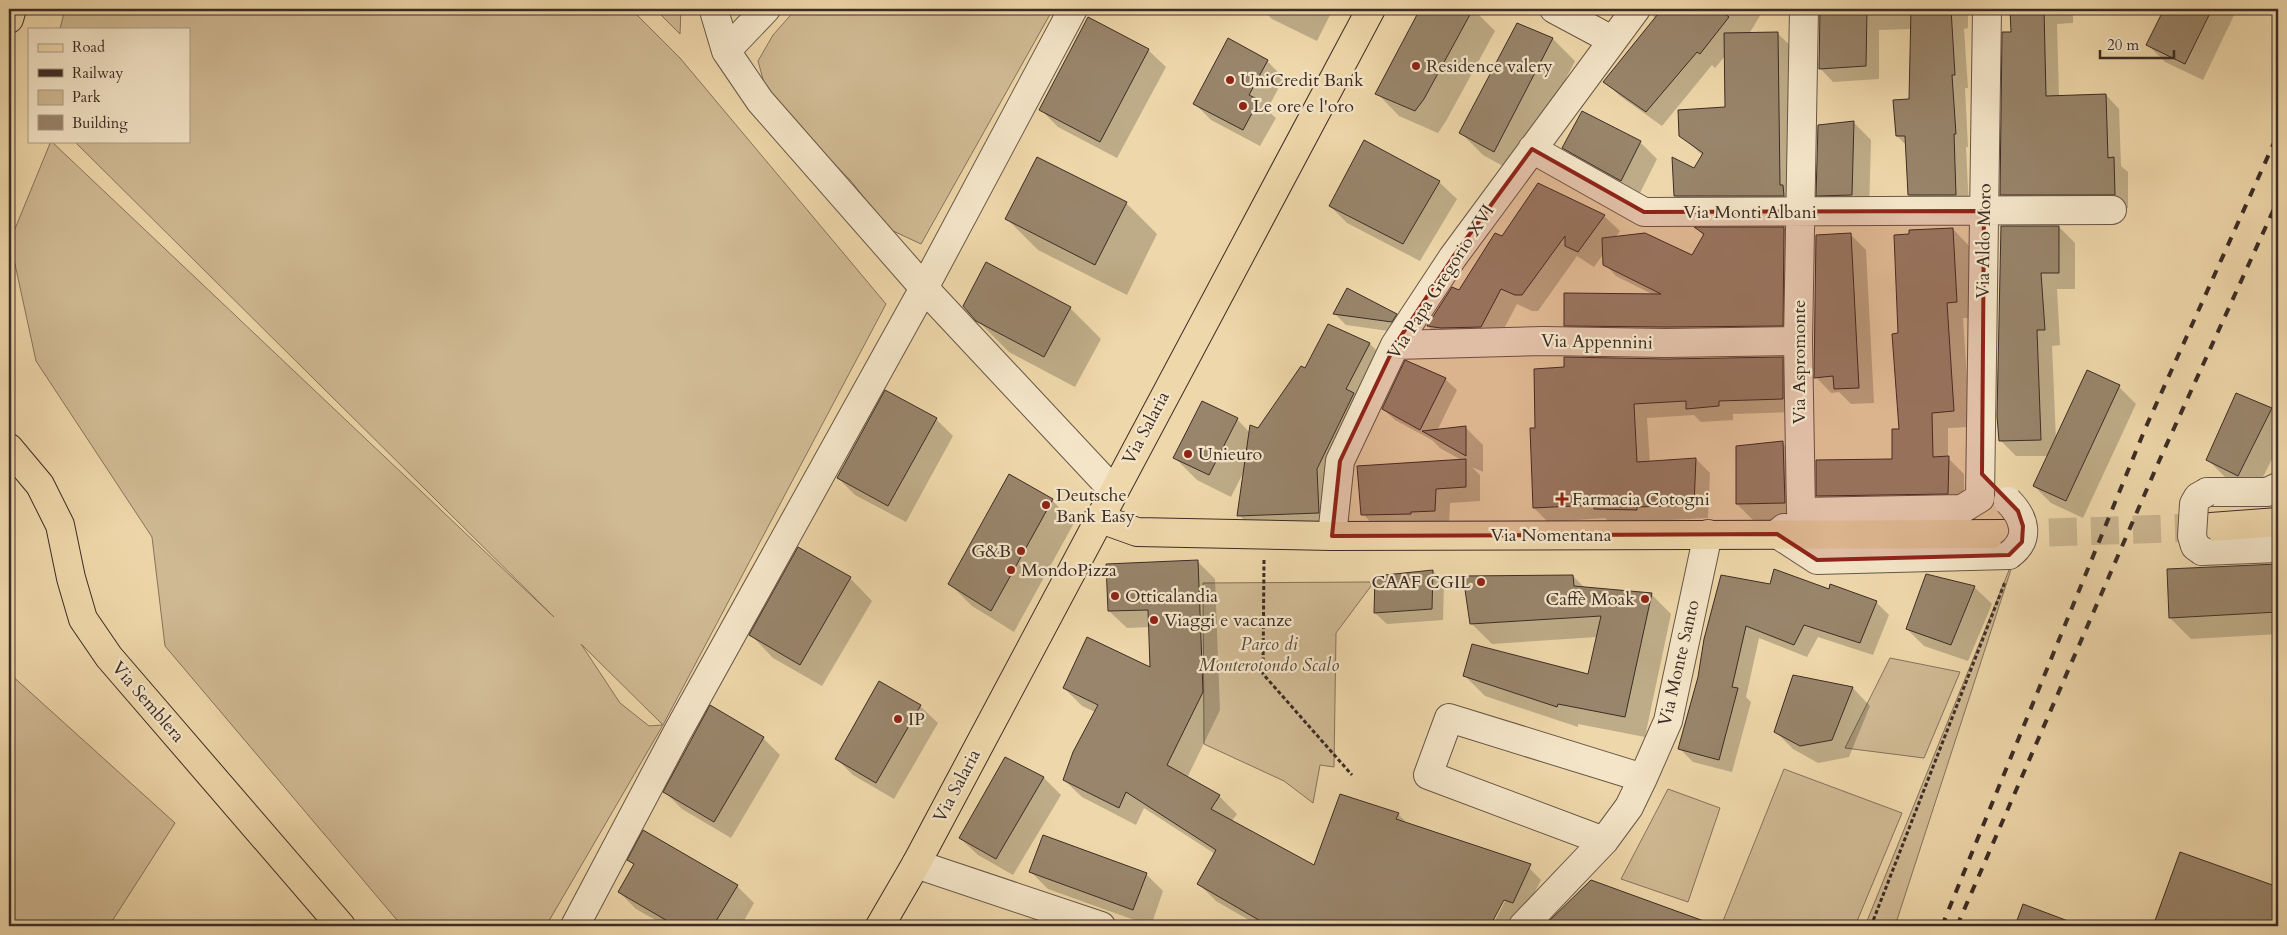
<svg xmlns="http://www.w3.org/2000/svg" width="2287" height="935" viewBox="0 0 2287 935" font-family="Cardo,serif">
	<rect width="100%" height="100%" fill="#eed7aa"/>
	<filter id="stains"><feTurbulence type="fractalNoise" baseFrequency=".004" numOctaves="4"/><feColorMatrix values="0 0 0 0 .2 0 0 0 0 .09 0 0 0 0 .02 0 0 0 .5 -.17"/></filter>
	<radialGradient id="worn" r=".72"><stop offset=".6" stop-color="#630" stop-opacity="0"/><stop offset="1" stop-color="#630" stop-opacity=".3"/></radialGradient>
	<path fill="#d0ba94" stroke="#86735d" fill-rule="evenodd" d="M65,9H631L680,58L886,304L663,725L546,926H402L165,646L152,537L36,361L10,241L51,141L554,617L74,141H189V29H60ZM581,644L662,724V725L649,726L620,703Z
		M655,9H681L680,34Z
		M796,9H1053L921,244L889,229L851,181L767,94L758,61L773,35Z
		M2018,548L1895,926H1865Z
		M1370,582L1371,586L1336,633L1334,767L1320,765L1313,803L1284,781L1204,744L1203,583Z
		M1890,658L1960,672L1924,758L1845,748Z
		M9,673L175,823L109,926H9Z
		M1784,769L1902,813L1855,926H1721Z
		M1668,789L1720,808L1688,902L1621,879Z"/>
	<path fill="#0003" d="M1262,9H1333L1317,41L1272,19Z
		M1421,9H1473L1495,31L1446,121L1438,133L1399,116L1377,93Z
		M1657,9H1764L1749,34H1778L1793,48L1795,199L1690,211L1675,196L1703,156L1680,135L1726,109V55L1715,68L1712,65L1662,126L1620,96L1605,82L1656,19L1652,15Z
		M1821,9H1968V28L1964,29L1968,88H1965L1968,147H1966L1969,208H1922L1909,195L1907,146L1897,136L1910,100L1912,29L1879,30V79L1833,82L1820,68Z
		M2012,9H2073V23L2057,24L2059,97L2106,95L2119,109L2121,166L2128,172V208H2015L2001,194L2012,33Z
		M2165,9H2234L2236,11L2203,80L2165,62L2148,45Z
		M1517,24L1553,39L1575,61L1517,174L1483,155L1461,133Z
		M1148,50L1166,67L1117,158L1058,127L1041,110Z
		M1267,61L1284,78L1267,110L1276,118L1260,146L1211,120L1194,103Z
		M1854,123L1871,140L1869,212H1835L1818,195L1819,126Z
		M1640,142L1657,159L1638,197L1581,165L1564,148Z
		M1038,158L1126,203L1157,234L1127,295L1038,250L1007,219Z
		M1439,182L1457,199L1420,261L1347,223L1330,206Z
		M1604,216L1620,231L1615,238L1693,257L1704,236L1697,229L1784,228L1795,240L1794,337H1577L1566,325L1654,295L1616,276L1605,264L1604,253L1594,267L1577,256L1538,311H1532L1517,304L1497,342H1444L1428,326L1460,292L1502,237Z
		M2002,227H2059L2075,243V289H2057L2060,345L2052,346L2056,440L2119,387L2136,404L2083,518L2051,503L2034,486L2048,456H2016L2000,440L1998,416Z
		M1953,229L1969,246L1972,318H1963L1970,427L1948,428V458L1964,474V509L1834,512L1818,496L1894,460L1900,430V335Z
		M1851,235L1866,250L1874,403L1851,404L1839,392L1831,393L1816,377Z
		M1070,308L1101,339L1075,387L1009,352L977,320Z
		M1335,314L1396,315L1408,326L1403,333L1346,325Z
		M1329,326L1370,344L1386,360L1363,403L1334,528L1255,531L1239,515L1244,471L1231,497L1197,480L1174,457L1237,419L1250,433L1258,430L1305,370Z
		M1782,358L1796,372L1797,412L1733,414V420L1701,422L1694,415L1647,418L1650,463L1696,459L1710,473L1708,518L1650,521V523L1609,522L1605,518L1548,522L1534,508L1536,429L1666,360Z
		M1445,379L1457,390L1437,431L1466,428L1483,445V472L1472,467L1480,475V501L1450,503L1449,525L1377,529L1363,514L1463,461L1440,448L1432,440L1395,420L1383,409Z
		M2271,410L2278,417V447L2255,493L2225,477L2208,460Z
		M936,419L953,436L906,522L855,495L838,478Z
		M1782,443L1799,460L1802,520L1754,521L1737,504Z
		M1052,500L1074,523L1014,632L972,606L949,583Z
		M1198,562L1215,579L1220,710L1187,778L1219,796L1237,814L1231,822L1315,866L1398,814L1409,825L1524,863L1541,880L1517,926H1492L1521,871H1518L1489,926H1259L1216,901L1199,884L1215,854L1144,808L1136,825L1082,797L1064,780L1095,712L1082,706L1064,688L1151,669L1150,627L1127,628L1109,611Z
		M2278,564V634L2191,639L2170,618L2168,570Z
		M1433,571L1444,582L1443,620L1387,624L1375,613Z
		M1573,576L1585,588L1651,594L1671,614L1645,737L1578,724V727L1485,696L1465,676H1589L1597,637L1492,644L1471,623Z
		M850,578L872,601L822,686L773,658L751,635Z
		M1771,586L1830,590L1876,602L1889,615L1873,655L1818,637L1807,657L1759,638L1746,697L1751,702L1732,772L1693,762L1680,749L1699,677Z
		M1974,587L1992,604L1968,661L1924,646L1907,629Z
		M1794,676L1853,688L1870,706L1849,757L1818,763L1793,749L1776,732Z
		M880,683L920,706L938,723L894,799L853,775L836,758Z
		M763,738L780,755L731,838L682,809L665,792Z
		M1044,778L1061,795L1013,875L978,855L960,838Z
		M2181,853L2278,888V926H2154Z
		M629,860L737,886L754,903L741,926H666L636,909L619,892L635,866Z
		M1031,872L1146,874L1163,891L1151,926L1048,889Z
		M1591,882L1681,914L1693,926H1545Z
		M2024,906L2080,926H2016Z
		M933,922L949,926H931Z"/>
	<path fill="#99856b" stroke="#3c2c26" d="M1420,9H1473L1424,99L1415,111L1375,94Z
		M1662,9H1719L1729,17L1700,54L1697,52L1646,112L1603,82Z
		M1820,9H1867L1866,66L1819,69Z
		M1911,9H1951L1955,75H1952L1956,134H1954L1956,195H1908L1905,136H1896L1893,100L1909,99Z
		M2010,9H2044L2046,96L2106,94L2108,158L2114,157L2115,195H2000L2002,32H2011Z
		M2164,9H2212L2185,64L2146,45Z
		M1088,17L1149,49L1100,142L1039,110Z
		M1517,23L1553,38L1494,152L1459,133Z
		M1778,32L1780,185H1783L1784,196H1674L1672,157L1694,168L1703,153L1679,136L1678,110L1725,107L1724,33Z
		M1228,38L1268,60L1249,95L1259,100L1243,130L1193,104Z
		M1582,111L1641,141L1621,181L1562,148Z
		M1854,121L1852,195L1816,196L1818,125Z
		M1364,140L1440,181L1403,244L1329,206Z
		M1037,157L1127,202L1095,265L1005,219Z
		M1538,183L1605,215L1578,252L1565,246V236L1522,295H1515L1501,289L1481,327L1441,328L1427,326L1452,287L1459,290L1495,233L1502,236Z
		M2001,226H2059V273H2041L2045,330H2037L2041,440L1999,441L1997,416Z
		M1694,227H1784L1783,326L1666,327L1564,326V293L1661,294L1603,265L1602,238L1645,233L1692,255L1704,234Z
		M1953,228L1957,302L1947,303L1954,411L1932,413L1933,457L1949,456L1948,494L1816,496V460L1892,459V429H1899L1892,334L1898,333L1894,235L1909,234V230Z
		M1851,233L1859,388L1834,389L1833,376L1814,378L1816,235Z
		M986,262L1071,307L1044,357L976,321L963,306Z
		M1347,288L1397,314L1392,322L1333,314Z
		M1328,324L1370,343L1346,389L1354,393L1317,469L1319,513L1237,516L1250,425L1258,428L1301,366L1305,368Z
		M1564,357L1666,359L1783,357V399L1719,401V406L1686,409V401L1634,404L1637,462L1696,458L1694,505L1637,507V510L1594,509V505L1533,508L1530,428H1535L1534,369L1564,367Z
		M1405,360L1446,378L1420,430L1382,409Z
		M2087,370L2120,385L2066,501L2033,486Z
		M885,390L937,418L888,506L837,478Z
		M2236,393L2272,408L2238,476L2206,460Z
		M1202,401L1238,418L1209,475L1173,458Z
		M1466,426V456L1422,431Z
		M1783,441L1785,503L1736,504V446Z
		M1466,459V487L1436,489L1435,511L1411,512V514L1361,515L1357,466Z
		M1009,474L1053,499L991,611L948,584Z
		M798,547L851,577L800,665L749,635Z
		M1198,560L1203,692L1167,765L1220,795L1211,809L1314,865L1340,794L1399,813L1396,819L1531,864L1513,903L1504,900L1490,926H1269L1197,884L1216,850L1126,792L1119,808L1063,780L1073,752L1098,705L1063,688L1087,637L1150,667L1148,610L1108,611L1106,564Z
		M2278,564V612L2169,618L2167,569Z
		M1774,569L1829,589L1830,584L1877,601L1860,643L1804,625L1794,645L1746,626L1732,687L1738,688L1719,760L1678,749L1698,677L1704,639L1721,575L1770,584Z
		M1433,570L1432,609L1374,613L1375,576Z
		M1926,574L1975,586L1951,645L1906,629Z
		M1573,575L1574,586L1652,593L1625,717L1558,704L1557,707L1463,676L1472,644L1588,674L1601,616L1470,624L1463,576Z
		M1793,675L1853,687L1832,740L1800,746L1774,732Z
		M879,681L921,705L876,783L835,759Z
		M710,705L764,737L714,822L663,792Z
		M1005,757L1044,777L996,859L959,838Z
		M643,830L738,885L713,926H676L618,892L634,864L627,860Z
		M1043,835L1147,873L1133,910L1029,872Z
		M2180,852L2278,887V926H2153Z
		M1591,880L1712,924L1711,926H1544Z
		M2023,904L2076,924V926H2015Z"/>
	<g fill="none" stroke-linecap="round" stroke-linejoin="round">
		<path stroke="#cab590" stroke-width="28" stroke-dasharray="28 14" stroke-linecap="butt" d="M2007,534L2211,527"/>
		<g stroke="#685747" stroke-width="30">
			<path id="minor" d="M715,9V14L726,51
				M766,9L726,51L760,101L924,288L1113,490
				M1554,9L1612,40
				M1532,149L1644,212L2112,210
				M1395,345L1543,341L1666,343L1798,341
				M2207,492H2267L2278,487
				M1801,512L1962,509L1980,498L1987,9
				M1801,512L1798,341L1804,9
				M1784,528L1777,534L1817,560L2009,555
				M1332,536L1340,461L1395,345L1453,257L1636,9
				M2202,551L2278,548
				M1604,841L1428,775L1449,718L1643,778
				M916,864L1101,926
				M575,926L677,733L924,288L1073,9
				M1523,926L1604,841L1629,807L1643,778L1668,721L1708,534"/>
		</g>
		<g stroke="#3c2c26" stroke-width="30">
			<path id="major" d="M9,19L12,9
				M9,448L40,485L60,525L71,578L83,619L109,657L341,926
				M1098,518L1137,532L1332,536L2007,534
				M2211,527L2278,522
				M880,926L916,864L1371,9"/>
		</g>
		<path stroke="#3c2c26" stroke-width="3" stroke-dasharray="4 2.5" stroke-linecap="butt" d="M1264,560L1263,674L1352,775
			M1871,926L2005,582"/>
		<use href="#minor" stroke="#f4e5c8" stroke-width="28"/>
		<use href="#major" stroke="#eed7aa" stroke-width="28"/>
		<path stroke="#3c2c26" stroke-width="4" stroke-dasharray="9 9" stroke-linecap="butt" d="M1942,926L2145,429L2278,134
			M1957,926L2160,459L2278,200"/>
		<g stroke="#685747" stroke-width="30" stroke-linecap="butt">
			<path id="minor-bridge" d="M2008,501C2025,518 2031,539 2009,555
				M2202,551L2195,546L2192,536L2194,504L2198,497L2207,492"/>
		</g>
		<use href="#minor-bridge" stroke="#f4e5c8" stroke-width="28"/>
	</g>
	<path fill="#8f2418" fill-opacity="0.2" stroke="#8f2418" stroke-width="4" stroke-linejoin="round" d="M1532,149L1644,212L1984,211L1982,474L2018,511L2023,526L2022,542L2009,555L1817,560L1777,534L1332,536L1340,461L1395,345L1453,257Z"/>
	<g fill="#8f2418" stroke="#f4e5c8" stroke-width="2">
		<circle cx="1416" cy="66" r="5"/>
		<circle cx="1230" cy="80" r="5"/>
		<circle cx="1243" cy="106" r="5"/>
		<circle cx="1188" cy="454" r="5"/>
		<path d="M1559.5 491.5h5v5h5v5h-5v5h-5v-5h-5v-5h5z"/>
		<circle cx="1046" cy="505" r="5"/>
		<circle cx="1021" cy="551" r="5"/>
		<circle cx="1011" cy="570" r="5"/>
		<circle cx="1481" cy="582" r="5"/>
		<circle cx="1115" cy="596" r="5"/>
		<circle cx="1645" cy="599" r="5"/>
		<circle cx="1154" cy="620" r="5"/>
		<circle cx="898" cy="719" r="5"/>
	</g>
	<g text-anchor="middle" dominant-baseline="central" stroke-width="4.5" stroke-linejoin="round" paint-order="stroke">
		<g font-size="18" fill="#3c2c26" stroke="#f4e5c8" text-anchor="start">
			<text x="1426" y="66">Residence valery</text>
			<text x="1240" y="80">UniCredit Bank</text>
			<text x="1253" y="106">Le ore e l'oro</text>
			<text x="1198" y="454">Unieuro</text>
			<text x="1056" y="495">Deutsche<tspan x="1056" dy="21">Bank Easy</tspan></text>
			<text x="1572" y="499">Farmacia Cotogni</text>
			<text x="1011" y="551" text-anchor="end">G&amp;B</text>
			<text x="1021" y="570">MondoPizza</text>
			<text x="1471" y="582" text-anchor="end">CAAF CGIL</text>
			<text x="1125" y="596">Otticalandia</text>
			<text x="1635" y="599" text-anchor="end">Caffè Moak</text>
			<text x="1164" y="620">Viaggi e vacanze</text>
			<text x="908" y="719">IP</text>
		</g>
		<g font-size="18" fill="#3c2c26" stroke="#f4e5c8">
			<text x="1750" y="212">Via Monti Albani</text>
			<text transform="translate(1984 241) rotate(-89)">Via Aldo Moro</text>
			<text transform="translate(1441 282) rotate(-57)">Via Papa Gregorio XVI</text>
			<text transform="translate(1597 342) rotate(1)">Via Appennini</text>
			<text transform="translate(1799 362) rotate(-90)">Via Aspromonte</text>
			<text transform="translate(1146 428) rotate(-62)">Via Salaria</text>
			<text x="1551" y="535">Via Nomentana</text>
			<text transform="translate(1679 663) rotate(-77)">Via Monte Santo</text>
			<text transform="translate(148 702) rotate(49)">Via Semblera</text>
			<text transform="translate(957 786) rotate(-62)">Via Salaria</text>
		</g>
		<g font-size="18" font-style="italic" fill="#5a483c" stroke="#f4e5c8">
			<text x="1269" y="644">Parco di<tspan x="1269" dy="21">Monterotondo Scalo</tspan></text>
		</g>
	</g>
	<rect width="2287" height="935" fill="none" stroke="#eed7aa" stroke-width="30"/>
	<rect x="10" y="10" width="2267" height="915" fill="none" stroke="#3c2c26" stroke-width="2.5"/>
	<rect x="15" y="15" width="2257" height="905" fill="none" stroke="#3c2c26"/>
	<rect x="28" y="28" width="162" height="115" fill="#f4e5c8" stroke="#aa9b87"/>
	<rect x="38" y="44" width="25" height="8" fill="#eed7aa" stroke="#aa9b87"/>
	<text x="72" y="52" font-size="15" fill="#3c2c26">Road</text>
	<rect x="38" y="69" width="25" height="8" fill="#3c2c26" stroke="#aa9b87"/>
	<text x="72" y="78" font-size="15" fill="#3c2c26">Railway</text>
	<rect x="38" y="90" width="25" height="15" fill="#d0ba94" stroke="#aa9b87"/>
	<text x="72" y="102" font-size="15" fill="#3c2c26">Park</text>
	<rect x="38" y="115" width="25" height="15" fill="#99856b" stroke="#aa9b87"/>
	<text x="72" y="128" font-size="15" fill="#3c2c26">Building</text>
	<path d="M2100 50v8h74v-8" fill="none" stroke="#3c2c26" stroke-width="2.5"/>
	<text x="2107" y="50" font-size="15" fill="#3c2c26" stroke="#f4e5c8" stroke-width="4" paint-order="stroke">20 m</text>
	<rect width="100%" height="100%" filter="url(#stains)"/>
	<rect width="100%" height="100%" fill="url(#worn)"/>
</svg>
